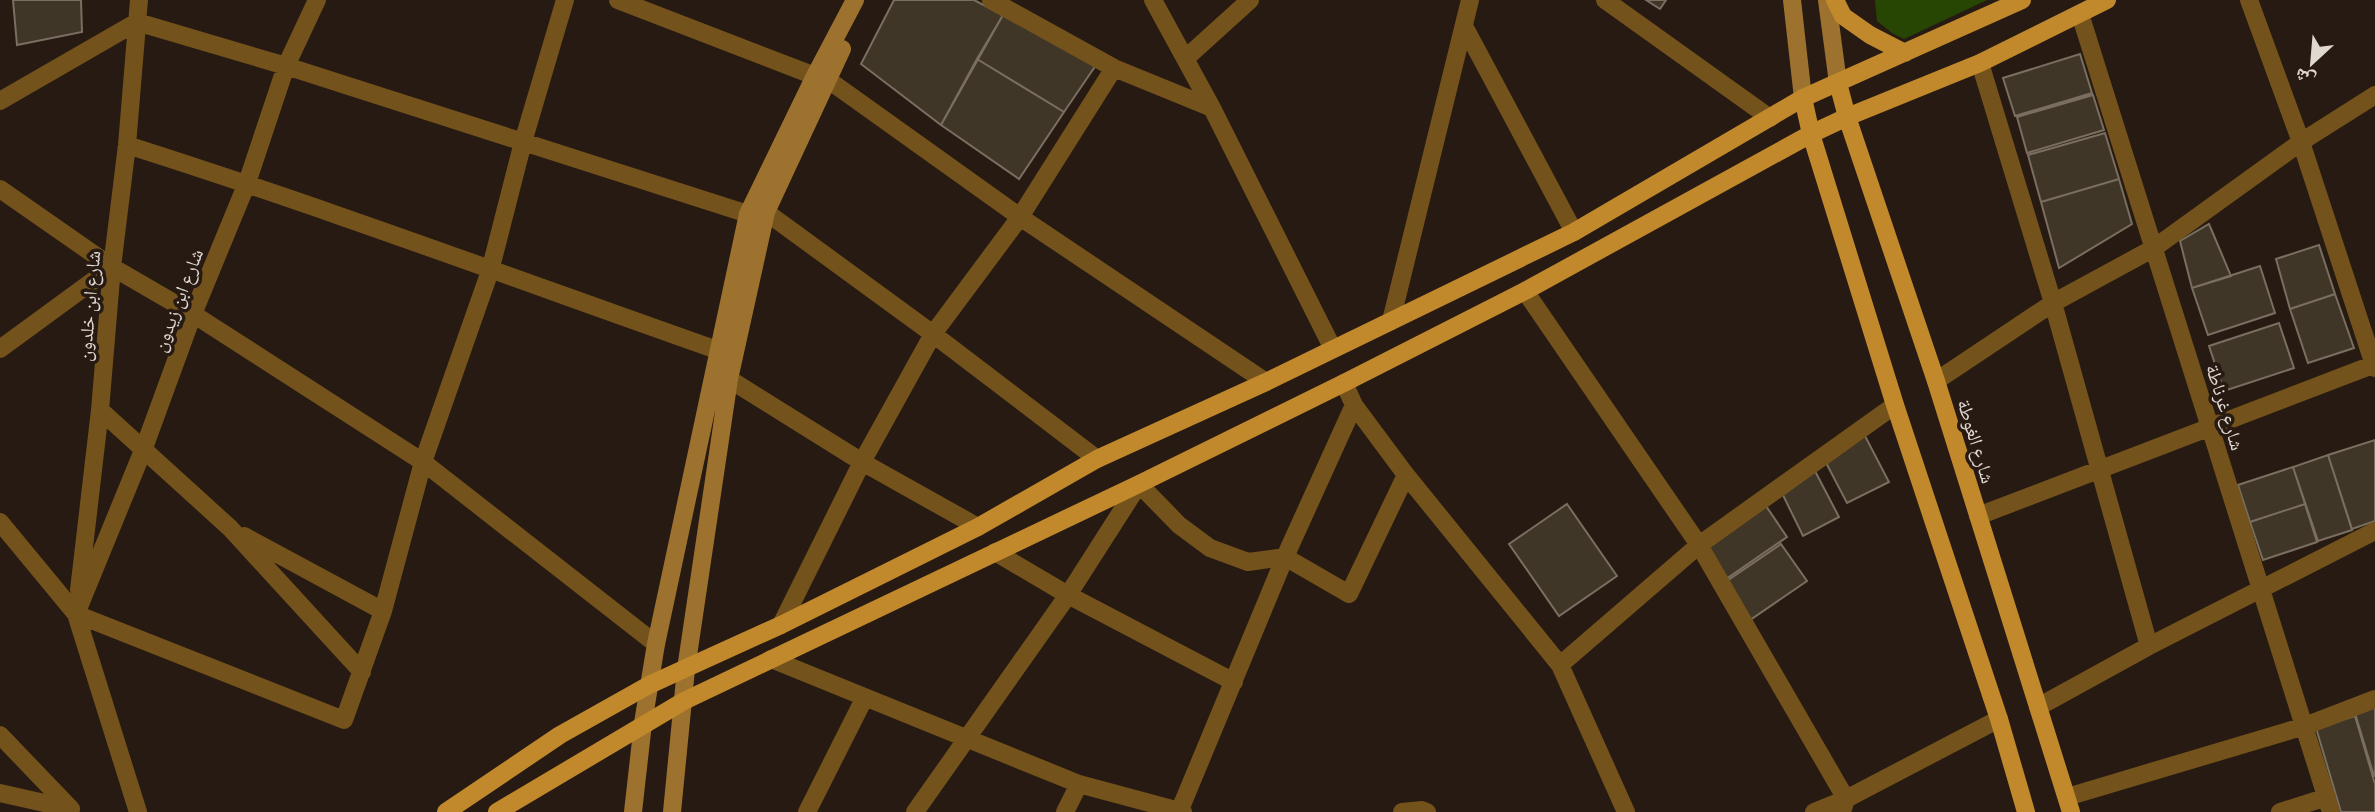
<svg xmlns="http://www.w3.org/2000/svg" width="2375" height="812" viewBox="0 0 2375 812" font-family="'Titillium Web','Noto Naskh Arabic',sans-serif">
	<rect width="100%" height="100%" fill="#271a12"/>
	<path fill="#274603" d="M1875,0H1987L1904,39L1892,33L1877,21Z"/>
	<path fill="#3f3628" stroke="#796e5f" stroke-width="2" d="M13,0H81L82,32L17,45Z
		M894,0H974L1003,15L941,125L861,64Z
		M1646,0H1666L1660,9Z
		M1003,15L1096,65L1064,112L977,59Z
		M2080,54L2092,93L2015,116L2003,78Z
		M977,59L1064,112L1019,179L941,125Z
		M2093,95L2104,130L2027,153L2017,117Z
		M2105,133L2119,179L2041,202L2028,155Z
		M2119,179L2132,224L2059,268L2041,202Z
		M2209,224L2231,276L2192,288L2180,241Z
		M2319,245L2335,294L2290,309L2276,259Z
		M2260,266L2275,313L2208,335L2192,288Z
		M2335,294L2354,348L2308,363L2290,309Z
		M2279,323L2294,368L2224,391L2209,346Z
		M1865,436L1889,482L1847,503L1823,457Z
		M2375,440V521L2352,529L2328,455Z
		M2328,455L2352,530L2318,541L2293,467Z
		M2293,467L2305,504L2250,522L2238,485Z
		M1815,471L1839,517L1803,536L1780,489Z
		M1764,503L1787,537L1726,579L1703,545Z
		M1567,504L1617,576L1559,616L1509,544Z
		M2305,504L2317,542L2263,560L2250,522Z
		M1781,544L1807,581L1750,620L1724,583Z
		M2375,704V776H2374L2354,710Z
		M2355,716L2375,784V812H2341L2316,728Z"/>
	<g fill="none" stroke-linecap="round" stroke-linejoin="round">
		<path stroke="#73521b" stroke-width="18" d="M618,0L815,76
			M991,0L1114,68L1212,108L1333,349
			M1153,0L1212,108
			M1605,0L1770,118
			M2249,0L2301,142L2375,368
			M2080,14L2331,812
			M1464,26L1574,232
			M1186,58L1250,0
			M1980,63L2053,303L2149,646L2038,707
			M827,79L1020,217L1266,382
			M0,101L137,22L286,66L748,214
			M127,145C326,208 521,281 717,350
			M0,189L112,267L193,314L423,462L656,644
			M766,212L933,334L1097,459
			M1525,291L1699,545L1846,799L1842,812
			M1391,321L1470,0
			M0,349L112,267
			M729,379L862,462L978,527
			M1936,381L2053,303L2154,248L2301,142L2375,95
			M1344,383L1354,405L1406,475L1560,665L1699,545L1895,405
			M100,410L230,528L362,672
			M1978,516L2375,364
			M0,522L76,614L138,812
			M244,536L383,611
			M995,552L1068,595L1234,682
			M79,590L100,410L112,267L127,145L139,0
			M76,614L344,720L383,611L423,462L490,271L523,142L565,0
			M76,614L144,448L193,314L247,183L286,66L317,0
			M781,625L862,462L933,334L1020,217L1114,68
			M2149,646L2375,531
			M771,659L1079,784L1183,812
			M1560,665L1626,812
			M0,735L71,809
			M0,793L71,809
			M2067,797L2305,726L2375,699
			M807,812L864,699
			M915,812L1068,595L1139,484L1179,525L1210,548L1248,562L1285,557L1349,594L1406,475
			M1065,812L1079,784
			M1179,812L1285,557L1354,405
			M1402,812L1422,810L1427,812
			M1814,812L1846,799L1999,719
			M2280,812L2327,797"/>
		<path stroke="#9d722e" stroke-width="18" d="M1792,0L1803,98
			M1827,0L1838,83
			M633,812L643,723L656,644L748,214L815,76L855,0
			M672,812L686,669L729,379L766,212L842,49"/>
		<path stroke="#c1892c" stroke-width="18" d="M1835,0L1843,16L1870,35L1905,53
			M1838,83L1847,117L1936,381L2071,812
			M1803,98L1811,134L1895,405L1999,719L2026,812
			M446,812L560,735L649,685L781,625L978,527L1097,459L1266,382L1574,232L1803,98L2022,0
			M497,812L684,701L1139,484L1344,383L1525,291L1811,134L1847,117L1980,63L2107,0"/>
	</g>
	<g text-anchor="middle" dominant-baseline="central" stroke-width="7" stroke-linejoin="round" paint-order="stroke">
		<g font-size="19" fill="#e1d8d2" stroke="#271a12">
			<text transform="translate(177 300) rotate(-69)">شارع ابن زيدون</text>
			<text transform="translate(88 306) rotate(-85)">شارع ابن خلدون</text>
			<text transform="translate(2226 407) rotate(73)">شارع غرناطة</text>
			<text transform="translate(1977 441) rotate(73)">شارع الغوطة</text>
		</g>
	</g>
	<g transform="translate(2312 63) rotate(206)" stroke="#271a12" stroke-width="5" paint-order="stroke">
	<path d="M0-5L12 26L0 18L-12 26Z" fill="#e1d8d2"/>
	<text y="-10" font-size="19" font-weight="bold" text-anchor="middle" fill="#e1d8d2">ش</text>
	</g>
</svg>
